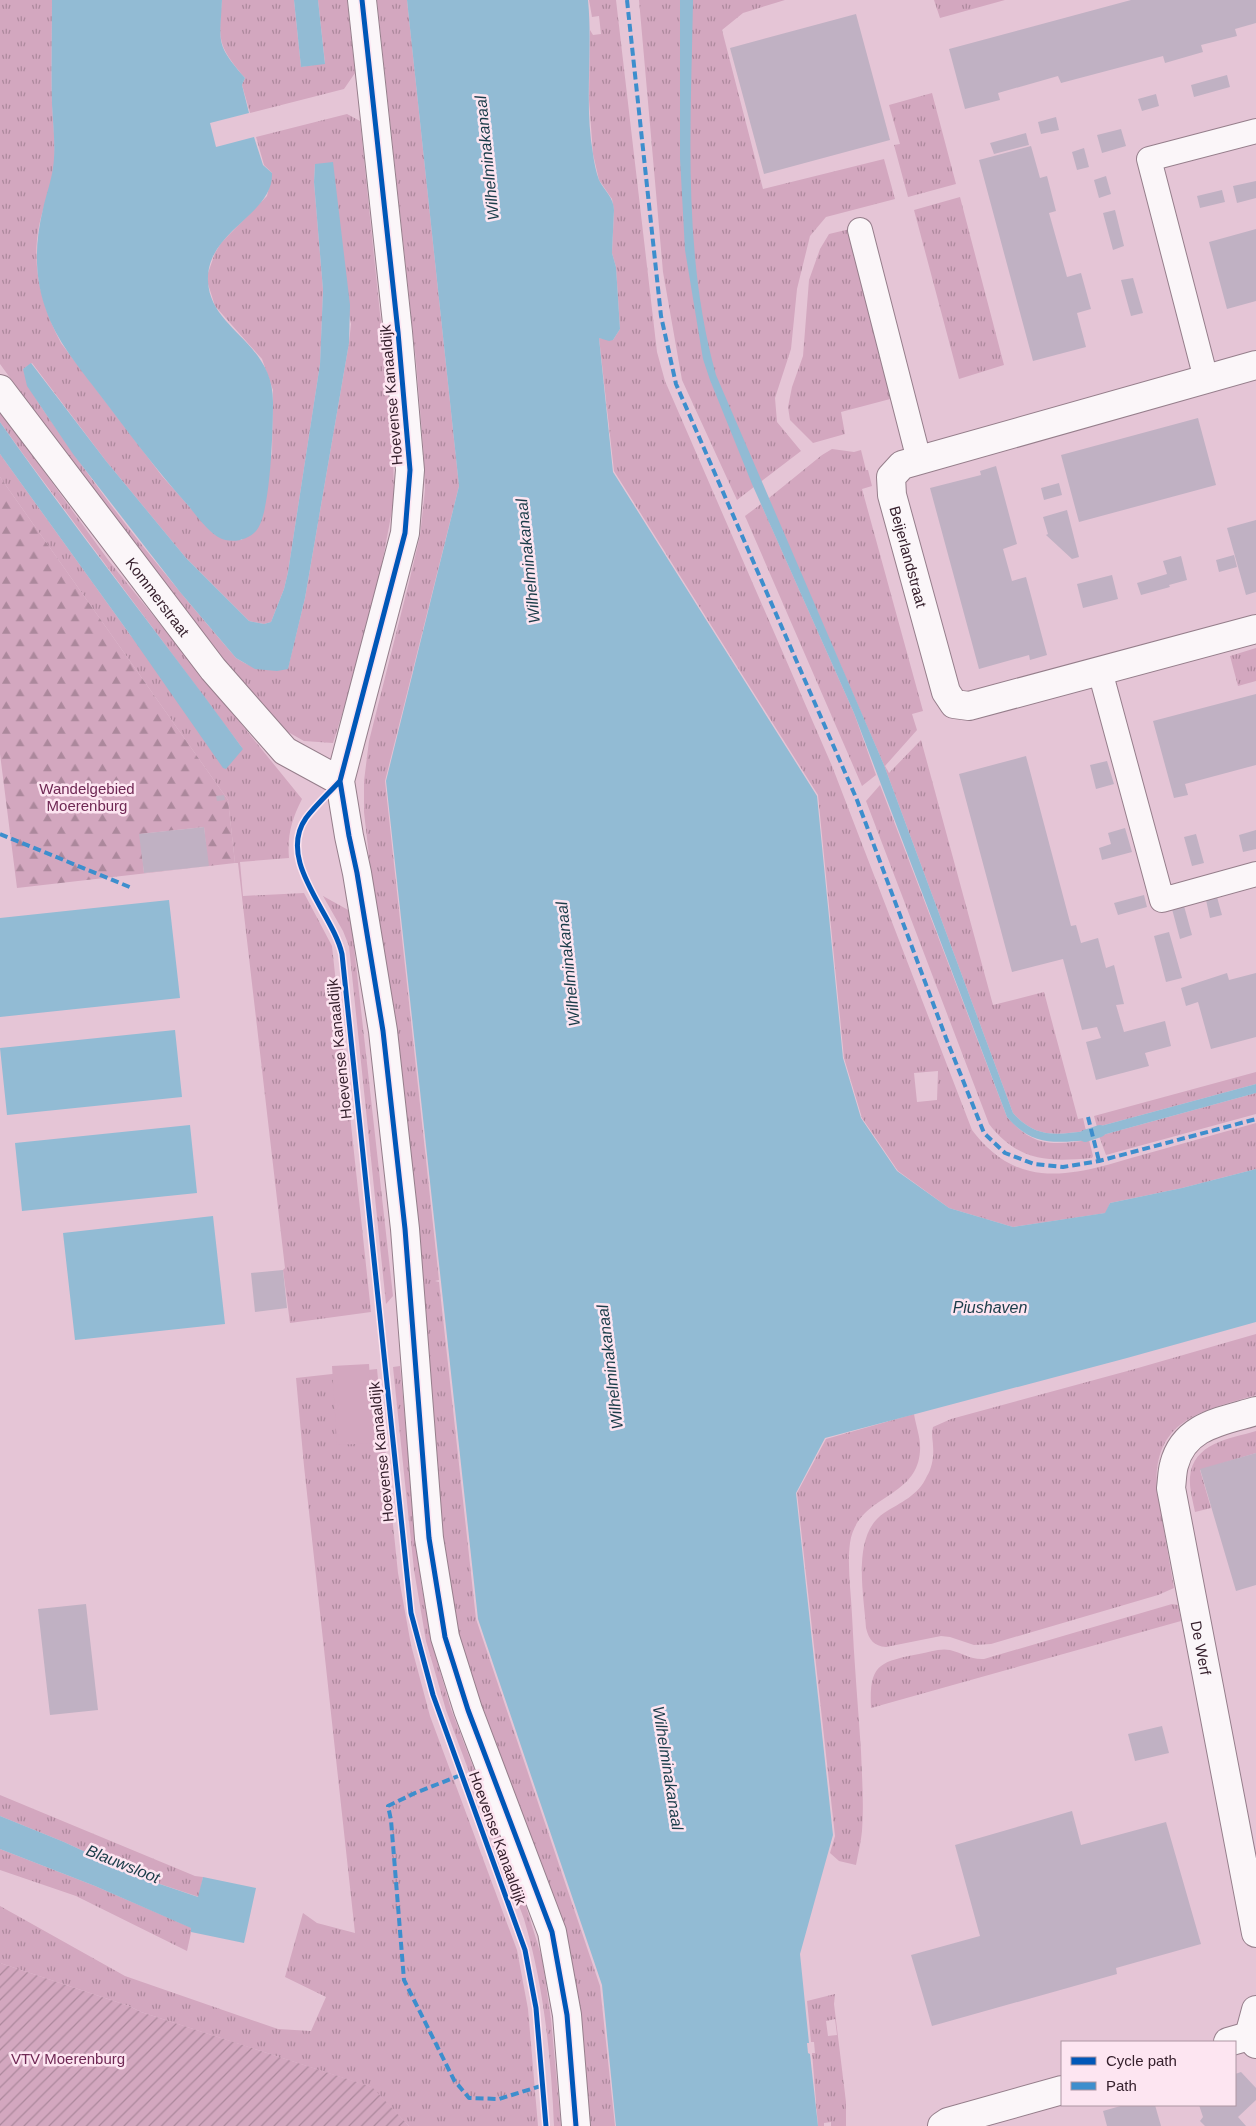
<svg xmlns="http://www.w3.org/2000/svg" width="1256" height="2126" viewBox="0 0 1256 2126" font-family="Helvetica,sans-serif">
	<defs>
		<pattern id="grass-tufts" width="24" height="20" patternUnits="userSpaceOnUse" patternTransform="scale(1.25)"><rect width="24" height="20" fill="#d3a7bf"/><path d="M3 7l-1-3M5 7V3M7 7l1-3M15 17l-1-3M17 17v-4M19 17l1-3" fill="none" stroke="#ac889c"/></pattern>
		<pattern id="forest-firs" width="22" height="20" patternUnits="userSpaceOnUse" patternTransform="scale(1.25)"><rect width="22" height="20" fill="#d3a7bf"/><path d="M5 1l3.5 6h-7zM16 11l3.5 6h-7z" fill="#ac889c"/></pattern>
		<pattern id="garden-furrows" width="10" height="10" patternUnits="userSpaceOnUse" patternTransform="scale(1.25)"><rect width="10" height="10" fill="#d3a7bf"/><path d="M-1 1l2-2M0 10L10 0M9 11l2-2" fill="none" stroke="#ac889c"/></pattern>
	</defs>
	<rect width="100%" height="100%" fill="#e5c5d6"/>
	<path fill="url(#grass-tufts)" fill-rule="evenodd" d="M0,0H52C52,34 51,68 52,103C53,123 56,147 54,167C51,187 43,207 39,226C31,267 42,307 61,343L162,476L212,532L226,540H242L272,454L273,390L262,359L215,306L208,284V273L215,253L221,243L267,196L272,173L264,165L256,137L347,114L360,121L393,439L394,500L378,585L355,673L333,743L304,741L279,727L199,632L131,545L0,364ZM315,164L351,324L349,343L305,598L288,668C269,672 252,669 236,658C175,587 115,515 63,438C48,416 30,395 23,369L32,363L106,461L186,558L249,621L264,624L271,622L284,589L288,572L320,364L323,290L314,182Z
		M222,0H294L301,67L325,63L318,0H347L355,73L344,89L250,113L242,85L245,78C218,46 218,41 222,0Z
		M377,0H407L459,486L385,781L439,1280L435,1281L439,1282L476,1619L600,1986L615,2126H588L580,2030L474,1691L456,1627L446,1562L416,1271L364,812V781L369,741L409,582L420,536L425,490L424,457L416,361Z
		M589,0H616L657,352L665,381L832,766L972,1130C986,1149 1006,1166 1030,1171C1068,1180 1112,1163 1149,1153C1185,1143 1220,1133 1256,1123V1169L1182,1188L1110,1203L1106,1213L1013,1227L949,1208L898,1171L862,1118L844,1058L818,795L614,471L599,338L613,340L620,329L616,267L612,253L614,210L612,199L599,180L593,154L589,100L590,30L593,35L601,34L599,16L592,17ZM938,1071L937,1100L917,1102L914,1073Z
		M639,0H785L743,13L722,30L763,189L884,159L895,199L826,217L810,236L797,289L791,349L775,398L777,422L801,451L737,500L682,380L663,272Z
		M934,0H1005L940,18Z
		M932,93L956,184L908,197L894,145L900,144L889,105Z
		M960,197L1004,365L959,379L914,210Z
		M850,229L894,398L841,412L845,434L813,443L790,420L788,407L792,387L803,356L809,280L820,249L829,234Z
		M0,411L109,561L302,799C292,819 287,835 289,858L240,862L243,896L304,893L332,946L371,1312L290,1323L283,1270L285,1268L238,863H235L228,800L0,477V454L131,636L243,749L23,454L0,422Z
		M832,449L854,452L861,450L866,470H868L872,486L862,489L923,711L912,714L917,730L885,766L889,773L921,740L993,1005L1044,992L1078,1119L1083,1118L1086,1131C1055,1135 1036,1138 1013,1113L884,765L772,508L769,498L822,455Z
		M761,504L854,713L876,775L862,786L745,516Z
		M1256,648V681L1238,686L1230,656Z
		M880,785L1007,1117C1014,1124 1022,1133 1031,1137C1048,1147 1071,1142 1089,1140L1093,1156L1092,1158C1047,1162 1019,1162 989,1124L866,801Z
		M323,896L350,911L393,1296L386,1304L349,946L343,931Z
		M1256,1072V1084L1097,1127L1094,1116Z
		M1256,1093V1114L1106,1155L1099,1136Z
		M1256,1334V1395C1202,1411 1152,1419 1157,1490L1174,1588L1158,1595L991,1644L974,1645L950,1637L941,1636L886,1647C874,1646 869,1640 866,1628C864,1594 851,1535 884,1513C901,1502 918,1496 927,1476C932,1468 934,1456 933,1446C933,1440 931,1434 933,1427L951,1419L1131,1370Z
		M400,1366L421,1583L433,1647L451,1709L524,1900L542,1958L551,2019L561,2126H554C551,2056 544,1986 524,1919L446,1710L426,1641L414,1570L393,1367Z
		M377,1369L398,1573L411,1645L430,1716L517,1950L528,2009L538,2126H409L371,2087L141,2012L129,2006L0,1963V1906L125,1976L278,2029L311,2031L326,1997L285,1977L303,1913L317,1923L355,1933L304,1466L296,1378Z
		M914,1414C916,1427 921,1438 920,1451C917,1500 857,1494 850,1543C847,1566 851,1592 852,1615C854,1660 858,1706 861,1751C862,1778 864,1805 862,1831C861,1842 858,1854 856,1865L839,1861L830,1853L835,1836L797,1493L826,1439Z
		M1256,1431V1453L1200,1470L1211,1508L1195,1512C1193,1501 1189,1488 1190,1477C1193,1443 1229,1439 1256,1431Z
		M1172,1604L1178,1605L1181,1621L871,1708C869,1664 879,1662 919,1654C929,1652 940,1648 950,1650C962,1653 971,1660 984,1659Z
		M0,1795L195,1876L203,1877L199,1897L139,1877L64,1842L0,1816Z
		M0,1849L95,1886L192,1928L187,1951L76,1896L0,1870Z
		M835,1994L834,2004L846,2102V2126H831V2122L824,2123V2126H818L812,2053H815L814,2042H811L807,2001ZM835,2019L837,2035L828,2036L826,2021Z"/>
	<path fill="url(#forest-firs)" fill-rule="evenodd" d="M0,477L228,800L235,863L17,888L0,754ZM204,827L208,866L144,873L140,834Z"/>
	<path fill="url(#garden-furrows)" d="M0,1963L129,2006L141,2012L372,2087L409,2126H0Z"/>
	<path fill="#d3a7bf" d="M369,1364L374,1443L337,1445L332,1366Z"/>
	<path fill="#92bbd4" d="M52,0H222C220,44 215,43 245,78L242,85L249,113L210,123L216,147L254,137L263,165L272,173C274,215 206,230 208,281C210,330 273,341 273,402C273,426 271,515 256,531C247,541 230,544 218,537C205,529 195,513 185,502C155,468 128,432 100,395C79,367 56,341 45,307C34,274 35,242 43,209C46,195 51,182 53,168C56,148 53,125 52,105C51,70 52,35 52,0Z
		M294,0H318L325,64L301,67Z
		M407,0H588C593,51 584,103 593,154C594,162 596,172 599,180C604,190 614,198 614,210L612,253L616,267L620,329L613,340L609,341L599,338L613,472L817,796L843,1058L861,1118L897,1171L949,1208L1013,1227L1105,1213L1110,1203L1182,1188L1256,1169V1322L1127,1358L825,1438L796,1493L833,1835L800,1954L809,2043H807L808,2053L810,2054L818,2126H616L602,1985L478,1619L386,781L459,486Z
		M680,0H693C691,125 682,253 716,375L884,765L1013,1113C1036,1138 1055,1135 1086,1131L1089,1140C1054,1143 1032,1146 1007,1117L854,713L752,484L710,380L703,359L685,250L680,158Z
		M333,162L350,305L349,343L305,598L288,669L277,671L255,669L236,658L180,592L73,454L27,386L23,369L31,363L106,461L186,558L249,621L264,624L271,622L284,589L288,572L320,364L323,290L314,182L315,164Z
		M0,422C78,533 163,639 243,749L226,769L223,768L131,636L0,454Z
		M169,900L180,998L0,1017V918Z
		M175,1030L182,1097L7,1115L0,1048Z
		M1256,1084V1093L1099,1136L1097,1127Z
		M190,1125L197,1193L22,1211L15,1143Z
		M213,1216L225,1324L75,1340L63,1233Z
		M0,1816L64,1842L139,1877L198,1897L203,1877L256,1888L244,1943L191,1932V1928L95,1886L0,1849Z"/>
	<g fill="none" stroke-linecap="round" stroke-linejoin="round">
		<path stroke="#92bbd4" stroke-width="12" d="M1085,1136L1100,1131"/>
	</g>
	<path fill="#c0b1c3" d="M1131,0H1256V23L1235,29L1237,36L1201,45L1203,52L1165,63L1163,56L1061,83L1058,76L998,93L1000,100L965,109L949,49Z
		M856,14L890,140L764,174L730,48Z
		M1227,75L1230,87L1194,97L1191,85Z
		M1156,94L1159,106L1142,111L1138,99Z
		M1056,117L1059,130L1041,134L1038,122Z
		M1121,129L1126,146L1102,153L1097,135Z
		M1026,133L1029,145L994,154L990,143Z
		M1031,146L1040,178L1047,176L1056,211L1049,213L1067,277L1081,273L1091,309L1077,313L1086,347L1033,361L979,160Z
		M1084,148L1089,167L1077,170L1072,152Z
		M1106,176L1111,194L1099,198L1094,180Z
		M1256,181V198L1237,203L1233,186Z
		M1222,190L1225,202L1200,208L1197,196Z
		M1115,210L1124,246L1113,250L1103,213Z
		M1256,229V301L1227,309L1209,242Z
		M1133,278L1143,313L1131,316L1121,280Z
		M1198,418L1216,485L1079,522L1061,455Z
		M996,466L1017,544L1003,549L1012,581L1026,577L1047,655L1030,660L1029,655L979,669L930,488L981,475L980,471Z
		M1059,483L1062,495L1044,500L1041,488Z
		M1067,510L1079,557L1072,559L1046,535L1048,534L1043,517Z
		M1256,520V592L1246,595L1227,528Z
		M1234,555L1237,567L1219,572L1216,560Z
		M1181,556L1187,580L1169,585L1170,587L1141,595L1137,583L1167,574L1163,561Z
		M1112,575L1118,599L1083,608L1077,584Z
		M1256,694V765L1185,784L1188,795L1174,798L1153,721Z
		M1026,756L1071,926L1076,925L1081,943L1098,938L1106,968L1114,965L1124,1004L1116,1005L1124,1032L1165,1021L1171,1046L1145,1053L1149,1066L1096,1080L1086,1042L1101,1038L1097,1027L1082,1030L1063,959L1012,972L959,774Z
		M1107,761L1114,784L1096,789L1090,765Z
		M224,795L225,800L217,801L216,796Z
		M204,827L209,866L144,873L139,834Z
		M1125,828L1132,852L1102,860L1099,848L1111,844L1108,833Z
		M1256,830V849L1243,852L1239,835Z
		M1196,834L1204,863L1192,866L1184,837Z
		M1144,895L1147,907L1118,915L1114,903Z
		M1217,897L1222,915L1210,918L1206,900Z
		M1184,906L1192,935L1180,939L1172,909Z
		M1169,932L1182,978L1166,982L1154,936Z
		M1227,973L1229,980L1256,973V1037L1211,1049L1198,1002L1186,1006L1181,988Z
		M283,1270L287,1308L255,1312L251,1273Z
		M1256,1453V1585L1236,1591L1200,1469Z
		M86,1604L98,1710L50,1715L38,1609Z
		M1162,1726L1169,1753L1135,1761L1128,1734Z
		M1072,1811L1081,1845L1166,1822L1201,1944L1116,1968L1117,1974L932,2026L911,1955L980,1936L955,1845Z
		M1241,2072L1256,2088V2100L1238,2117L1246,2126H1205L1200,2121L1203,2117L1199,2105H1235V2074Z
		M1124,2105H1155L1161,2126H1107L1103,2111Z"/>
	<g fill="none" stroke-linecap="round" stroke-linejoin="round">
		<g stroke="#957e8b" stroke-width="26">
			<path id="service" d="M860,230L919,460
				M1206,379L1149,159L1256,131
				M1100,671L1162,900L1256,874"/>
		</g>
		<g stroke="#957e8b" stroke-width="30">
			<g id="minor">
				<path d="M362,0L398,332L410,470L405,533L340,781L349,836L357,873L383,1031L405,1229L429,1538L445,1637L468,1710L552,1932L567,2015L576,2126"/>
				<path id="s1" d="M1256,365L902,465L891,477L892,495L946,692L954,704L969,706L1256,629"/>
				<path id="s2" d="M0,389L213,669L285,751L340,781"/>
				<path id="s3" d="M1256,1411C1223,1421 1184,1425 1174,1465C1172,1472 1172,1481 1171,1488L1256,1933"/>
				<path d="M1249,2036L1256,2010"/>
				<path d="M1228,2042L1249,2036L1256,2044"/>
				<path d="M942,2126L948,2122L1062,2090"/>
			</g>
		</g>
		<use href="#service" stroke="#fbf6f9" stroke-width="24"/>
		<use href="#minor" stroke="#fbf6f9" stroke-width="28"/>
		<path stroke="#3d8ecd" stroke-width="4" stroke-dasharray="8 4" stroke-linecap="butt" d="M627,0L661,316L676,384L857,800L946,1038L984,1133L1005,1153L1034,1164L1063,1167L1099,1161L1256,1119
			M0,834L132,888
			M1088,1117L1099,1161
			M461,1775L415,1793L388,1806L391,1820L404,1980L454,2080L469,2098L499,2099L544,2085"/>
		<g stroke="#fde5f1" stroke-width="8">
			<path id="cycleway" d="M362,0L398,332L410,470L405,533L340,781L349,836L357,873L383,1031L405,1229L429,1538L445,1637L468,1710L552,1932L567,2015L576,2126
				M340,781C329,793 316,805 306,818C276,861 333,913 342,954L411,1613L433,1695L525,1950L536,2008L546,2126"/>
		</g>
		<use href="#cycleway" stroke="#0057b8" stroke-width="5"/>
	</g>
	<g text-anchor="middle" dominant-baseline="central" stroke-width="5" stroke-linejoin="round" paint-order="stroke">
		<g font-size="15" fill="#36202d" stroke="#fde5f1">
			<text transform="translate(391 395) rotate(-95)">Hoevense Kanaaldijk</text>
			<text stroke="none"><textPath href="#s1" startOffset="466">Beijerlandstraat</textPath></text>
			<text stroke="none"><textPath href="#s2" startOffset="261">Kommerstraat</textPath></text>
			<text transform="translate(339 1049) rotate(-96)">Hoevense Kanaaldijk</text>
			<text transform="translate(381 1452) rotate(-96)">Hoevense Kanaaldijk</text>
			<text stroke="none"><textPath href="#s3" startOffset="290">De Werf</textPath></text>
			<text transform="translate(498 1838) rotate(70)">Hoevense Kanaaldijk</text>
		</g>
		<g font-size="15" fill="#6f2854" stroke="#fde5f1">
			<text x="87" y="788">Wandelgebied<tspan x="87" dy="17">Moerenburg</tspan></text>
			<text x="68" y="2058">VTV Moerenburg</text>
		</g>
		<g font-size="16" font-style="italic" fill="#1a3c49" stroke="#fde5f1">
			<text transform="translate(487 158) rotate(-96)">Wilhelminakanaal</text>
			<text transform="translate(528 561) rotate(-96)">Wilhelminakanaal</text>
			<text transform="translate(568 964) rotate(-96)">Wilhelminakanaal</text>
			<text x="990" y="1307">Piushaven</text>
			<text transform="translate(610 1367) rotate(-97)">Wilhelminakanaal</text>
			<text transform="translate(668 1768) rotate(81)">Wilhelminakanaal</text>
			<text transform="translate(123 1864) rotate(22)">Blauwsloot</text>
		</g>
	</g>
	<rect x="1061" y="2041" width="175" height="65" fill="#fde5f1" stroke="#ad96a3"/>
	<rect x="1071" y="2057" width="25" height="8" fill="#0057b8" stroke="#ad96a3"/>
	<text x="1106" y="2066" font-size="15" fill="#36202d">Cycle path</text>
	<rect x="1071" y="2082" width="25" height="8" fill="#3d8ecd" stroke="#ad96a3"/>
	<text x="1106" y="2091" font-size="15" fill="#36202d">Path</text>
</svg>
